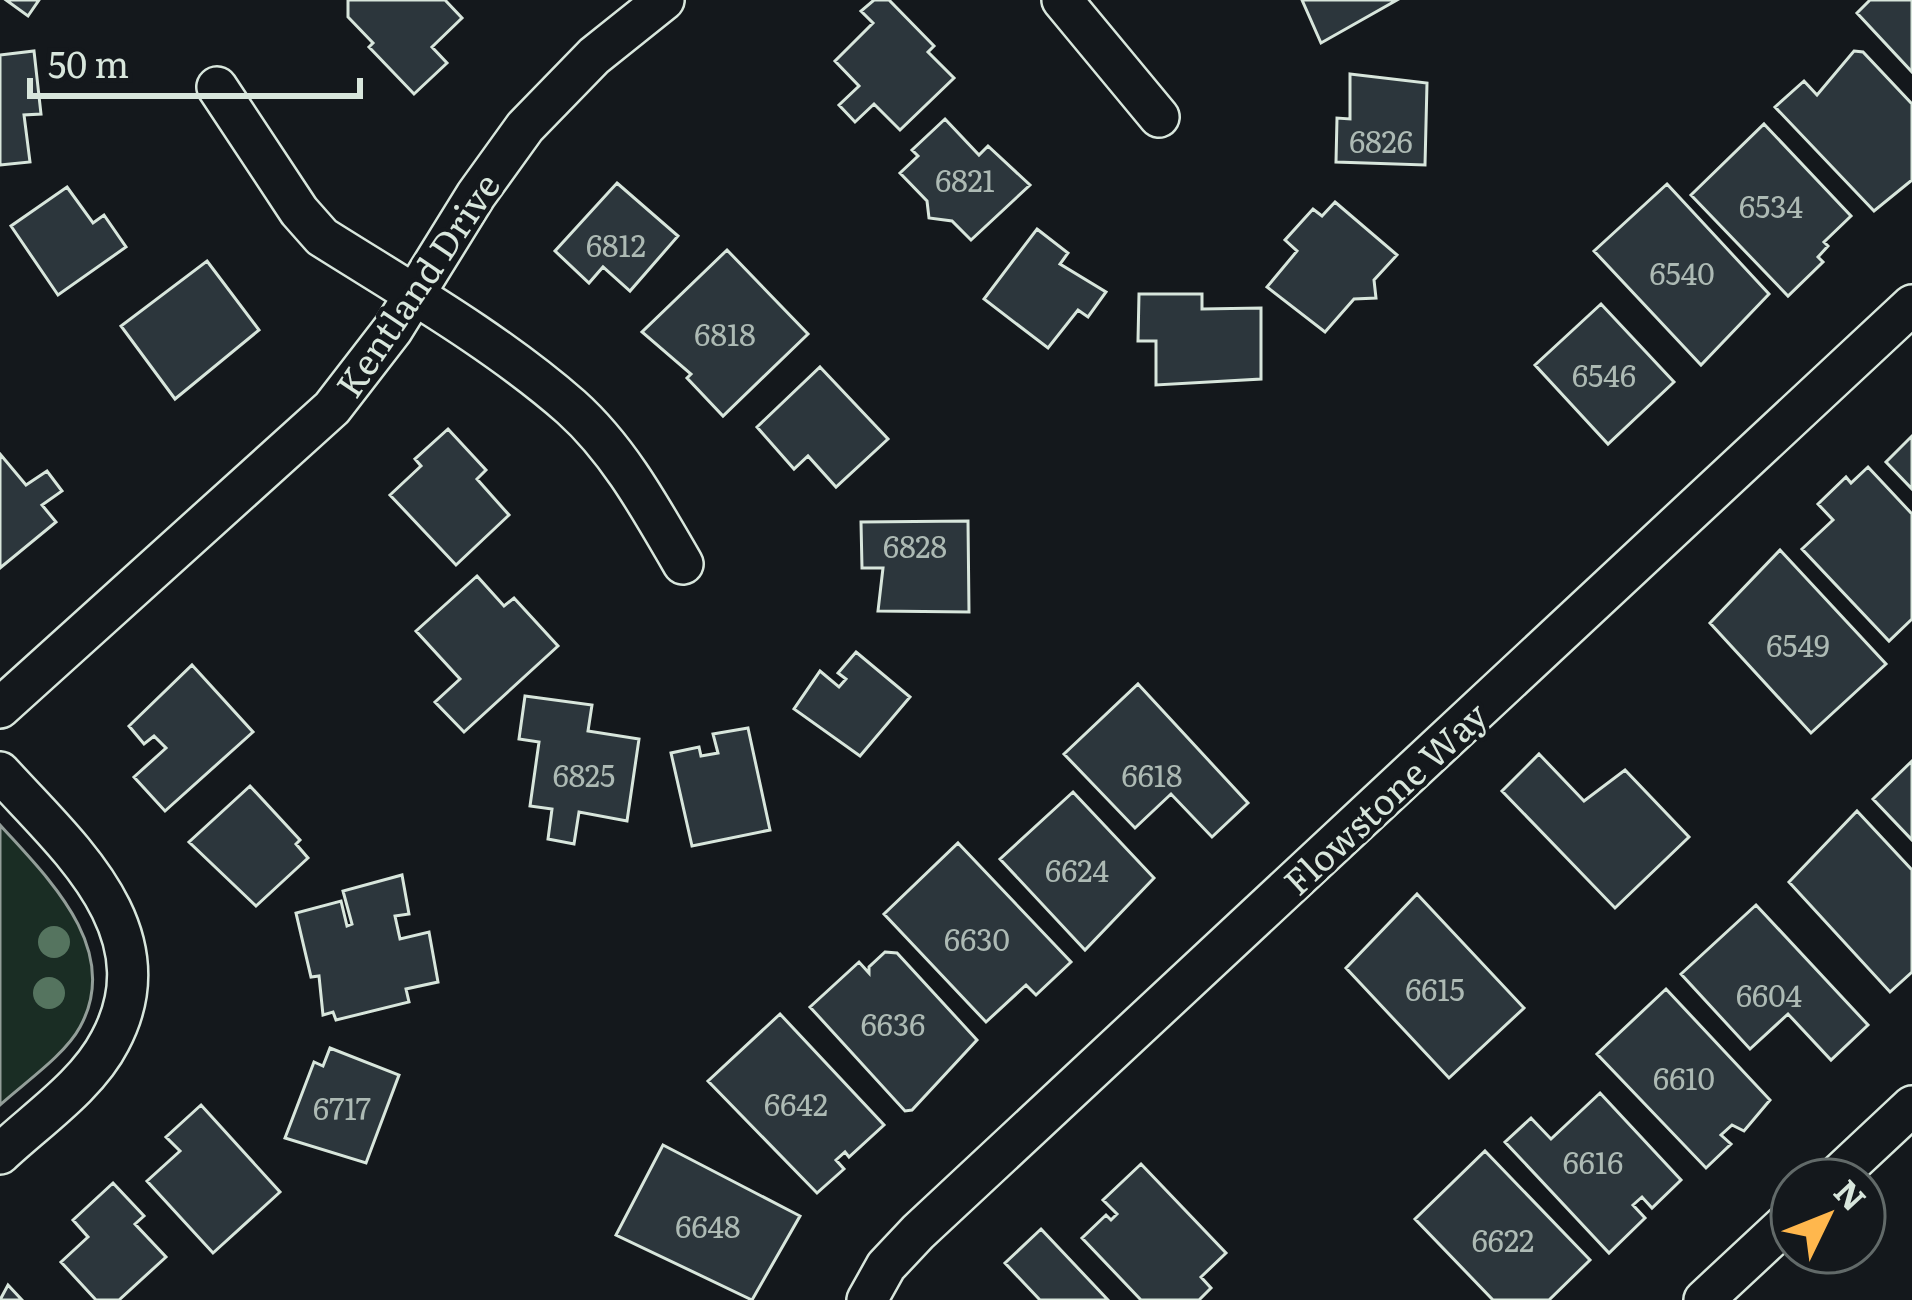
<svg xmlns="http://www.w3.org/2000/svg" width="1912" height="1300" viewBox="0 0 1912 1300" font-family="Literata,serif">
	<rect width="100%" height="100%" fill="#14181c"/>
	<path fill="#1a2d24" stroke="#939e99" stroke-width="3" d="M0,825C47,877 123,949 80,1027C65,1055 24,1083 0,1105Z"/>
	<path fill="#2c363c" stroke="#d8e6dc" stroke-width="3" d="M6,0H39L28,16Z
		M348,0H445L462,18L432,47L447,63L414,94L369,47L373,43L348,17Z
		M874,0H889L934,46L928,52L954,78L900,130L874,104L855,122L839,105L859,86L835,61L873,23L861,11Z
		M1302,0H1397L1321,43Z
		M1870,0H1912V72L1857,13Z
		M34,51L41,114L24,115L30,162L0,165V55Z
		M1854,51L1863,52L1912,104V180L1874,211L1775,107L1804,81L1817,95Z
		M1350,74L1427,83L1425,165L1336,162L1337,118L1350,119Z
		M945,119L979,155L988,146L1030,185L971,240L952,221L929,218L927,201L900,173L918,156L912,150Z
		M1764,124L1851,216L1824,242L1828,246L1818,257L1823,262L1788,296L1691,195Z
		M617,183L678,236L630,291L603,267L589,283L555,251Z
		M1667,184L1769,294L1701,365L1594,251Z
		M67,187L93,223L104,215L126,247L58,295L11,226Z
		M1335,202L1397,255L1374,280L1376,298L1354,299L1325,332L1267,287L1297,251L1285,240L1313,209L1322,216Z
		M1037,229L1068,253L1060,264L1106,292L1088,317L1078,310L1048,348L984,299Z
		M727,250L808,334L723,416L687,378L691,374L642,332Z
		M207,261L259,330L175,399L121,326Z
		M1139,294H1202V309L1261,308V379L1156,385V341H1138Z
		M1601,304L1674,382L1608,444L1535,365Z
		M820,367L888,439L836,487L808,456L794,469L757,427Z
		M448,429L486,470L477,479L509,515L456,565L390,495L421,466L415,459Z
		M1912,436V489L1886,462Z
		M0,454L26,485L47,471L62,491L42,505L56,522L0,568Z
		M1868,467L1912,514V619L1889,641L1802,549L1833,520L1818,504L1846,477L1851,483Z
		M968,521L969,612L878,611L883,568H862L861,522Z
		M1780,550L1886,664L1811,733L1710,623Z
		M477,576L504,606L514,598L558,646L464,732L435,702L460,679L416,631Z
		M856,652L910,697L860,756L794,709L820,671L839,687L846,679L838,673Z
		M192,665L253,732L165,811L134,777L166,748L154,736L144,744L129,726Z
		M1138,684L1248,803L1212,837L1171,794L1135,828L1064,754Z
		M525,696L592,705L588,731L639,739L627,821L579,812L574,844L548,839L552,809L530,806L539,742L519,739Z
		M748,728L770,830L692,846L671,753L699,747L701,756L718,753L713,734Z
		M1539,754L1584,801L1625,770L1689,837L1615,908L1502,791Z
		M1912,761V840L1873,799Z
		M250,786L300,840L296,844L308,858L256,906L189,842Z
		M1073,792L1154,878L1085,950L1000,859Z
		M1857,811L1912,870V972L1890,992L1789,882Z
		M958,843L1071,962L1036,995L1026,985L986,1022L884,914Z
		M402,875L409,914L395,916L400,939L429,932L438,982L406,989L409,1002L336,1020L333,1012L323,1015L319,976L311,977L296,913L341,901L347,926L352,924L343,891Z
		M1417,894L1524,1008L1449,1078L1346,968Z
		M1756,905L1868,1025L1831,1060L1788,1014L1750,1049L1681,974Z
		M885,952L897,953L977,1040L912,1110L905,1111L810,1007L859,962L869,973V967Z
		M1666,989L1770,1100L1744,1131L1732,1125L1721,1135L1731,1144L1706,1168L1597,1054Z
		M780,1014L884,1125L849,1157L845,1152L836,1160L844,1169L817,1193L708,1081Z
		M330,1048L399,1075L366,1163L285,1138L314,1062L323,1066Z
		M1600,1093L1681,1180L1652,1208L1642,1197L1633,1205L1645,1218L1609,1253L1505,1142L1531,1118L1551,1139Z
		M201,1105L280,1192L213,1253L147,1181L180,1151L166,1137Z
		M663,1145L800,1216L752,1300L616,1235Z
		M1485,1151L1590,1260L1549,1300H1493L1415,1219Z
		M1141,1164L1226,1253L1201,1277L1211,1288L1199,1300H1141L1082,1238L1106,1215L1111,1220L1117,1214L1103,1200Z
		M113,1183L144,1216L135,1224L166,1257L119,1300H96L61,1262L88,1237L73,1220Z
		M1041,1229L1108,1300H1040L1005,1263Z
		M8,1285L22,1300H0Z"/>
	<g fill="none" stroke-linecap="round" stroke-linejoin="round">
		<g stroke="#d8e6dc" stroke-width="44">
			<path id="minor" d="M1062,0L1159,117
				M217,87L299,211L322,237C406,290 497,342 571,407C619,450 651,509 683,564
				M0,708L332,408L393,329L476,195L525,127L594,56L664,0
				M0,772C67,846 169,931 110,1041C87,1086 36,1120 0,1154
				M1833,1180L1912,1106
				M867,1300L886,1266L918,1232L1912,305
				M1704,1300L1792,1218"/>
		</g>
		<use href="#minor" stroke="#14181c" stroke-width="39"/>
	</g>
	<g fill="#55745f">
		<circle cx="54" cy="942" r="16"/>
		<circle cx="49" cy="993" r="16"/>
	</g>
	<g text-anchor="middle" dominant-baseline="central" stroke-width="9" stroke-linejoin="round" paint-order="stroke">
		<g font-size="30" fill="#adbab4">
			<text x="1381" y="140">6826</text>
			<text x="965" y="179">6821</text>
			<text x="1771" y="205">6534</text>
			<text x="616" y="244">6812</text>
			<text x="1682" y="272">6540</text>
			<text x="725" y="333">6818</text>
			<text x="1604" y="374">6546</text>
			<text x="915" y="545">6828</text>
			<text x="1798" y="644">6549</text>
			<text x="584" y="774">6825</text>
			<text x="1152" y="774">6618</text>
			<text x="1077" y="869">6624</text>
			<text x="977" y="938">6630</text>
			<text x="1435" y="988">6615</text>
			<text x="1769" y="994">6604</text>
			<text x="893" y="1023">6636</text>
			<text x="1684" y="1077">6610</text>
			<text x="796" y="1103">6642</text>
			<text x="342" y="1107">6717</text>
			<text x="1593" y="1161">6616</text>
			<text x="708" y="1225">6648</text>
			<text x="1503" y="1239">6622</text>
		</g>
		<g font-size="36" fill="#d8e6dc" stroke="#14181c">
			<text transform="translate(416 284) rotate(-56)">Kentland Drive</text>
			<text transform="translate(1384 797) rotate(-43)">Flowstone Way</text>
		</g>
	</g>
	<g transform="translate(1828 1216) rotate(47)"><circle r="57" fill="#14181c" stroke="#626a69" stroke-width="3"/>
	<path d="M0-9L21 45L0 30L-21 45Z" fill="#ffb74d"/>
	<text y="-18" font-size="33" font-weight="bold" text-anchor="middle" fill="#d8e6dc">N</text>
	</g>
	<path d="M30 78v18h330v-18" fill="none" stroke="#d8e6dc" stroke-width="6"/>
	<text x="48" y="78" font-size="36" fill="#d8e6dc" stroke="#14181c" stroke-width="9" paint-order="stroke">50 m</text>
</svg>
